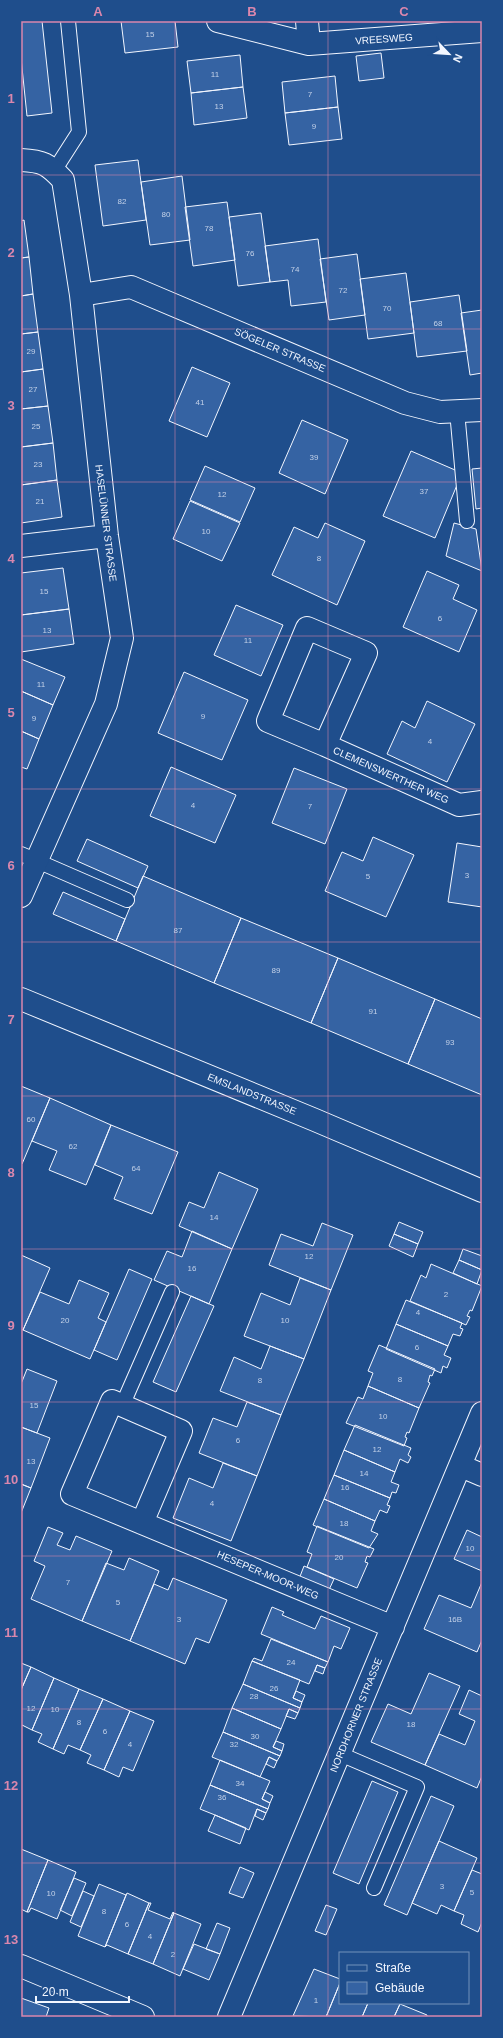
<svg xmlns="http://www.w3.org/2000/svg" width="503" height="2038" viewBox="0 0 503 2038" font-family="Helvetica,sans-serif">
	<rect width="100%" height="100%" fill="#1f4e8c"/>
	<path fill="#3563a3" stroke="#f2f6ff" d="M21,21H42L52,113L27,116L21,58Z
		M121,21H175L178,47L125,53Z
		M381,53L384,78L359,81L356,56Z
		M240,55L243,87L191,93L187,61Z
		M335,76L338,107L285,113L282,82Z
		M243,87L247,118L194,125L191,93Z
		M338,107L342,139L289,145L285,113Z
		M138,160L146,220L103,226L95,165Z
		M182,176L190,240L150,245L141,182Z
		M227,202L235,260L193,266L185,207Z
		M261,213L270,282L238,286L229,217Z
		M24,220L29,257L21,258V221Z
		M318,239L326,302L291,306L288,280L270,282L265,246Z
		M357,254L365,315L329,320L320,259Z
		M29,257L33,294L21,296V258Z
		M406,273L414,333L368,339L360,279Z
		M33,294L38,332L21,334V296Z
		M459,295L467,351L417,357L410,302Z
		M482,310V373L470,375L461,313Z
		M38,332L43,369L21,372V334Z
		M192,367L230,383L207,437L169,421Z
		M43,369L48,406L21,409V372Z
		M48,406L53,443L21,447V409Z
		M302,420L348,440L325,494L279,473Z
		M53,443L57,480L21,485V447Z
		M411,451L462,473L435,538L383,516Z
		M205,466L255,488L240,522L190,500Z
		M482,468V508L476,509L472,469Z
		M57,480L62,517L21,523V485Z
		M190,501L240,523L222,561L173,539Z
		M325,523L365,541L337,605L272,575L294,527L318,538Z
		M454,523L476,529L482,571L446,556Z
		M63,568L69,609L21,615V573Z
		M427,571L459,585L453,599L477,610L459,652L403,627Z
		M236,605L283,625L261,676L214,655Z
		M69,609L74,644L21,652V615Z
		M21,659L65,677L53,705L21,691Z
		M184,672L248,700L222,760L158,733Z
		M21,691L53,705L39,739L21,731Z
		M427,701L475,724L447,782L387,754L402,721L415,728Z
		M21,731L39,739L27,769L21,767Z
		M171,767L236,795L215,843L150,816Z
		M294,768L347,789L325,844L272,823Z
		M373,837L414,855L386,917L325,891L342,852L363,861Z
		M87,839L148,866L138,888L77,861Z
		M457,843L482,847V907L448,902Z
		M143,876L241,918L214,983L116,941Z
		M63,892L125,919L116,941L53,914Z
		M241,918L338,958L311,1023L214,983Z
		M338,958L435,999L408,1064L311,1023Z
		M435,999L482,1019V1095L408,1064Z
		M21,1086L50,1098L22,1164L21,1163Z
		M50,1098L111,1125L86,1185L49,1170L57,1151L32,1141Z
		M111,1125L178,1152L152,1214L114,1199L123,1177L95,1165Z
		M219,1172L258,1189L232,1249L179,1226L189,1202L204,1208Z
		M399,1222L423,1232L418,1244L394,1234Z
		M322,1223L353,1235L331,1290L269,1265L281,1234L313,1246Z
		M192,1231L232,1249L209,1304L154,1280L167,1251L182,1257Z
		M394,1234L418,1244L413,1257L389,1246Z
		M463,1249L482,1256V1270L459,1260Z
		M21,1255L50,1268L23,1330L21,1329Z
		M459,1260L482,1270L477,1284L453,1273Z
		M431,1264L482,1286L472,1311L470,1310L467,1316L470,1317L466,1325L410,1301L421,1275L426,1278Z
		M129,1269L152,1279L117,1360L94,1350Z
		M300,1278L331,1290L304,1359L244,1336L261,1293L290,1305Z
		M79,1280L109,1293L98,1318L106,1322L90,1359L23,1330L40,1292L69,1304Z
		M191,1296L214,1306L176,1392L153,1382Z
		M406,1300L462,1323L460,1328L463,1329L460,1336L453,1334L448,1346L396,1324Z
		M396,1324L448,1346L444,1355L451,1358L447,1368L443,1366L441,1373L386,1349Z
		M379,1345L435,1369L432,1376L430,1375L428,1382L430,1383L419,1408L368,1386L373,1373L368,1371Z
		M270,1346L304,1359L281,1415L220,1391L234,1357L261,1369Z
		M27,1369L57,1381L37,1433L21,1427V1384Z
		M368,1386L419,1408L409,1433L407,1432L405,1437L407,1438L404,1446L346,1423L358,1397L363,1399Z
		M247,1402L281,1415L257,1476L199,1453L213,1418L237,1427Z
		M355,1425L411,1448L408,1455L411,1457L408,1463L400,1459L395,1472L344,1450Z
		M21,1427L50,1438L31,1488L21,1484Z
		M344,1450L395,1472L391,1482L399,1485L396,1493L392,1492L390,1498L334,1475Z
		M223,1463L257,1476L231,1541L173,1518L189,1478L213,1488Z
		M334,1475L390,1498L387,1505L390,1506L387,1513L380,1510L375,1521L324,1499Z
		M21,1484L31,1488L21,1513Z
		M324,1499L375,1521L371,1531L378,1534L369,1548L313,1525Z
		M317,1526L374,1549L370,1557L367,1556L365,1562L368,1563L357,1588L307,1567L312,1554L307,1552Z
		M48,1527L63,1533L57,1545L70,1550L76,1536L112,1551L82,1621L31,1599L45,1566L34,1561Z
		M467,1530L482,1537V1571L454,1559Z
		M129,1558L159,1571L130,1641L82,1621L106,1563L124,1570Z
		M304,1566L334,1579L328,1592L299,1579Z
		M173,1578L227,1600L209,1643L196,1638L185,1664L130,1641L154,1584L168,1590Z
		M482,1582V1640L477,1652L424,1629L439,1595L471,1608Z
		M272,1607L284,1612L282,1615L315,1629L321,1616L350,1628L341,1649L334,1646L328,1662L261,1634Z
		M271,1639L328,1662L325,1668L317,1665L309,1684L252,1661L254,1658L262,1661Z
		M252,1661L300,1680L293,1698L302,1702L300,1708L243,1684Z
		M21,1663L31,1667L21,1690Z
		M317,1665L325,1668L323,1674L315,1671Z
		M31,1667L54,1678L32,1730L22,1725L21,1728V1690Z
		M429,1673L460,1686L425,1765L371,1742L388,1704L411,1714Z
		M54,1678L79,1689L53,1749L38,1742L42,1734L32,1730Z
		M243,1684L300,1708L298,1713L289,1709L281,1729L232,1708Z
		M79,1689L103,1699L80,1750L68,1745L64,1754L53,1749Z
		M469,1690L482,1696V1776L477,1788L425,1765L439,1734L465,1745L475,1721L459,1714Z
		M296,1691L305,1695L302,1702L293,1698Z
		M103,1699L130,1711L104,1770L87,1763L91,1755L80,1750Z
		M232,1708L281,1729L273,1747L282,1751L280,1756L223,1732Z
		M289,1709L298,1713L295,1719L286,1716Z
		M130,1711L154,1721L133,1771L123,1767L119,1777L104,1770Z
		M223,1732L280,1756L277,1761L269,1757L260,1777L212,1757Z
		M276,1741L284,1744L282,1751L273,1747Z
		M269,1757L277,1761L274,1768L266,1764Z
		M220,1760L270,1781L262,1799L270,1803L268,1809L210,1785Z
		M372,1781L398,1792L359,1884L333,1873Z
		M210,1785L268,1809L266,1813L257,1809L249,1830L215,1815L200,1809Z
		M265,1792L273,1796L270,1803L262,1799Z
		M431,1796L454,1806L407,1915L384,1905Z
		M257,1809L266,1813L263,1820L255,1816Z
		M215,1815L246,1828L240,1844L208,1831Z
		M439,1841L477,1858L454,1911L441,1905L437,1914L412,1903Z
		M21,1849L48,1860L27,1912L21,1909Z
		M48,1860L76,1872L57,1919L31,1908L29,1912H27Z
		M240,1867L254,1873L243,1898L229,1893Z
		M472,1870L482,1874V1922L478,1932L461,1924L464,1915L454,1911Z
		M74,1878L86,1883L72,1916L60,1910Z
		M99,1884L126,1895L105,1947L78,1936Z
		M83,1891L94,1896L81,1927L70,1922Z
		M127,1893L149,1903L128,1954L107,1945L105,1947Z
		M149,1903H151L148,1910L170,1919L173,1912L174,1913L153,1964L128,1954Z
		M326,1905L337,1909L326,1935L315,1931Z
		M174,1913L201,1924L180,1976L153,1964Z
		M217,1923L230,1928L220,1954L206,1949Z
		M194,1944L220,1954L209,1980L183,1969Z
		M314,1969L340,1979V1983L326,2017L293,2016Z
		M340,1983V2003H368L362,2017H326Z
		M21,1998L49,2008L46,2017H21Z
		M368,2003H398L400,2004L394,2017H362Z
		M400,2004L427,2015V2017H394Z"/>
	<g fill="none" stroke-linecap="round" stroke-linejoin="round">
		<g stroke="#f2f6ff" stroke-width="16">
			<path id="lane" d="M54,171L79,132L68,21
				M457,411L467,521
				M21,854L127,900
				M122,1406L172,1292
				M340,1754L417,1787L374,1888"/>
		</g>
		<g stroke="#f2f6ff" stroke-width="24">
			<path id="street" d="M218,21L309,44L482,31
				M307,21L309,44
				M21,160C43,161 48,164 63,180L81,295L107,536L122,638L106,704L21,896
				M81,295L131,287L405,403L440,412L482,410
				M21,546L107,536
				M325,745L268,721L307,628L366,653L325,745L459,805L482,802
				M461,1466L482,1475
				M142,1523L181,1431L112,1401L72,1494L393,1627
				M21,1966L143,2017
				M229,2017L482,1413"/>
		</g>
		<g stroke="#f2f6ff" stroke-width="24">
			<path id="secondary" d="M21,999L315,1120L482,1191"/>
		</g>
		<use href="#lane" stroke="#1f4e8c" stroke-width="14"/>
		<use href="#street" stroke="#1f4e8c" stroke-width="22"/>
		<use href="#secondary" stroke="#1f4e8c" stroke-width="22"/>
	</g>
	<path fill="none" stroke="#da87ad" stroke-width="1" stroke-opacity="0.55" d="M175,21V2017M328,21V2017M21,175H482M21,329H482M21,482H482M21,636H482M21,789H482M21,942H482M21,1096H482M21,1249H482M21,1402H482M21,1556H482M21,1709H482M21,1863H482"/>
	<g text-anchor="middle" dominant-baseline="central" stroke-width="3" stroke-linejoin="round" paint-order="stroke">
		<g font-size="8" fill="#c3d1e8">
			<text x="150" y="34">15</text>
			<text x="215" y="74">11</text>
			<text x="310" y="94">7</text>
			<text x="219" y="106">13</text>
			<text x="314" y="126">9</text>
			<text x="122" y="201">82</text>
			<text x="166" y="214">80</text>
			<text x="209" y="228">78</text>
			<text x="250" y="253">76</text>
			<text x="295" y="269">74</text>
			<text x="343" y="290">72</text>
			<text x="387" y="308">70</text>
			<text x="438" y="323">68</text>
			<text x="31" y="351">29</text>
			<text x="33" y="389">27</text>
			<text x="200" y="402">41</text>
			<text x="36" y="426">25</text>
			<text x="314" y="457">39</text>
			<text x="38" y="464">23</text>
			<text x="424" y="491">37</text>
			<text x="222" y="494">12</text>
			<text x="40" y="501">21</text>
			<text x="206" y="531">10</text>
			<text x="319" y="558">8</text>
			<text x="44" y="591">15</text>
			<text x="440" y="618">6</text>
			<text x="47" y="630">13</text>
			<text x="248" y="640">11</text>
			<text x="41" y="684">11</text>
			<text x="203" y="716">9</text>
			<text x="34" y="718">9</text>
			<text x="430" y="741">4</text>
			<text x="193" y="805">4</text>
			<text x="310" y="806">7</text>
			<text x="467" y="875">3</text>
			<text x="368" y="876">5</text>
			<text x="178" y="930">87</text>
			<text x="276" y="970">89</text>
			<text x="373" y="1011">91</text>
			<text x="450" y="1042">93</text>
			<text x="31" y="1119">60</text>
			<text x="73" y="1146">62</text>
			<text x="136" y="1168">64</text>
			<text x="214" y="1217">14</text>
			<text x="309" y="1256">12</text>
			<text x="192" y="1268">16</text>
			<text x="446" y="1294">2</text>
			<text x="418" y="1312">4</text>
			<text x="65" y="1320">20</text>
			<text x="285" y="1320">10</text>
			<text x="417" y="1347">6</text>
			<text x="400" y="1379">8</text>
			<text x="260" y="1380">8</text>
			<text x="34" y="1405">15</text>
			<text x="383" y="1416">10</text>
			<text x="238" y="1440">6</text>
			<text x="377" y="1449">12</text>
			<text x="31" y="1461">13</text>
			<text x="364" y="1473">14</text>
			<text x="345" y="1487">16</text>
			<text x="212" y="1503">4</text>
			<text x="344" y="1523">18</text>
			<text x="470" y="1548">10</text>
			<text x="339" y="1557">20</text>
			<text x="68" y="1582">7</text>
			<text x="118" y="1602">5</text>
			<text x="179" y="1619">3</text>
			<text x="455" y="1619">16B</text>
			<text x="291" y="1662">24</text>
			<text x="274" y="1688">26</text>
			<text x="254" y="1696">28</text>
			<text x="31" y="1708">12</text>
			<text x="55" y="1709">10</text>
			<text x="79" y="1722">8</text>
			<text x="411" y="1724">18</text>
			<text x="105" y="1731">6</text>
			<text x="255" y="1736">30</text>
			<text x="130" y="1744">4</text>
			<text x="234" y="1744">32</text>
			<text x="240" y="1783">34</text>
			<text x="222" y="1797">36</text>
			<text x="442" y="1886">3</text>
			<text x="472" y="1892">5</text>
			<text x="51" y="1893">10</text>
			<text x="104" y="1911">8</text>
			<text x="127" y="1924">6</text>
			<text x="150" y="1936">4</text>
			<text x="173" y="1954">2</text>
			<text x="316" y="2000">1</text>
		</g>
		<g font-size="10" fill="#f2f6ff" stroke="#1f4e8c">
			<text transform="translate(384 39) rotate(-4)">VREESWEG</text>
			<text transform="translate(280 350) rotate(23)">SÖGELER STRASSE</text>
			<text transform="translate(106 523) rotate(83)">HASELÜNNER STRASSE</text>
			<text transform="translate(391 775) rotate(24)">CLEMENSWERTHER WEG</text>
			<text transform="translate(252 1094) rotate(22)">EMSLANDSTRASSE</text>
			<text transform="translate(268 1575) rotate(23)">HESEPER-MOOR-WEG</text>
			<text transform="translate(356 1715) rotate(-68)">NORDHORNER STRASSE</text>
		</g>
	</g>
	<rect width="503" height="2038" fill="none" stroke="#1f4e8c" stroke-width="44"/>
	<rect x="339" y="1952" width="130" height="52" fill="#1f4e8c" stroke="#7391ba"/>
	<rect x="347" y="1965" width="20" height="6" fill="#1f4e8c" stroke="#7391ba"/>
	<text x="375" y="1972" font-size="12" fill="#f2f6ff">Straße</text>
	<rect x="347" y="1982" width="20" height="12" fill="#3563a3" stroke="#7391ba"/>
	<text x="375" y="1992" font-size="12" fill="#f2f6ff">Gebäude</text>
	<g transform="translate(449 54) rotate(115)" stroke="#1f4e8c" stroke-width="3" paint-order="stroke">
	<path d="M0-3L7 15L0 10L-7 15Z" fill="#f2f6ff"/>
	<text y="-6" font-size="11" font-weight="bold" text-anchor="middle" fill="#f2f6ff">N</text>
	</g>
	<path d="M36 1996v6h93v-6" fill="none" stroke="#f2f6ff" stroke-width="2"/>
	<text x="42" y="1996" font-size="12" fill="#f2f6ff" stroke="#1f4e8c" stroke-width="3" paint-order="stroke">20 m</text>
	<rect x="22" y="22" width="459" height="1994" fill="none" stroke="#da87ad" stroke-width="1.5"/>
	<g font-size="13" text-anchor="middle" font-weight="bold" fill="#da87ad">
		<text x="98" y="16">A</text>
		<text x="252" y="16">B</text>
		<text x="404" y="16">C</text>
		<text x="11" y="103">1</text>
		<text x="11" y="257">2</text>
		<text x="11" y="410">3</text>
		<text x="11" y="563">4</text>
		<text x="11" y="717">5</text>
		<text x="11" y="870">6</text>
		<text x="11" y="1024">7</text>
		<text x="11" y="1177">8</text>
		<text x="11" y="1330">9</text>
		<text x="11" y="1484">10</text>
		<text x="11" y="1637">11</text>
		<text x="11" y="1790">12</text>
		<text x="11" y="1944">13</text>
	</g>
</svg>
